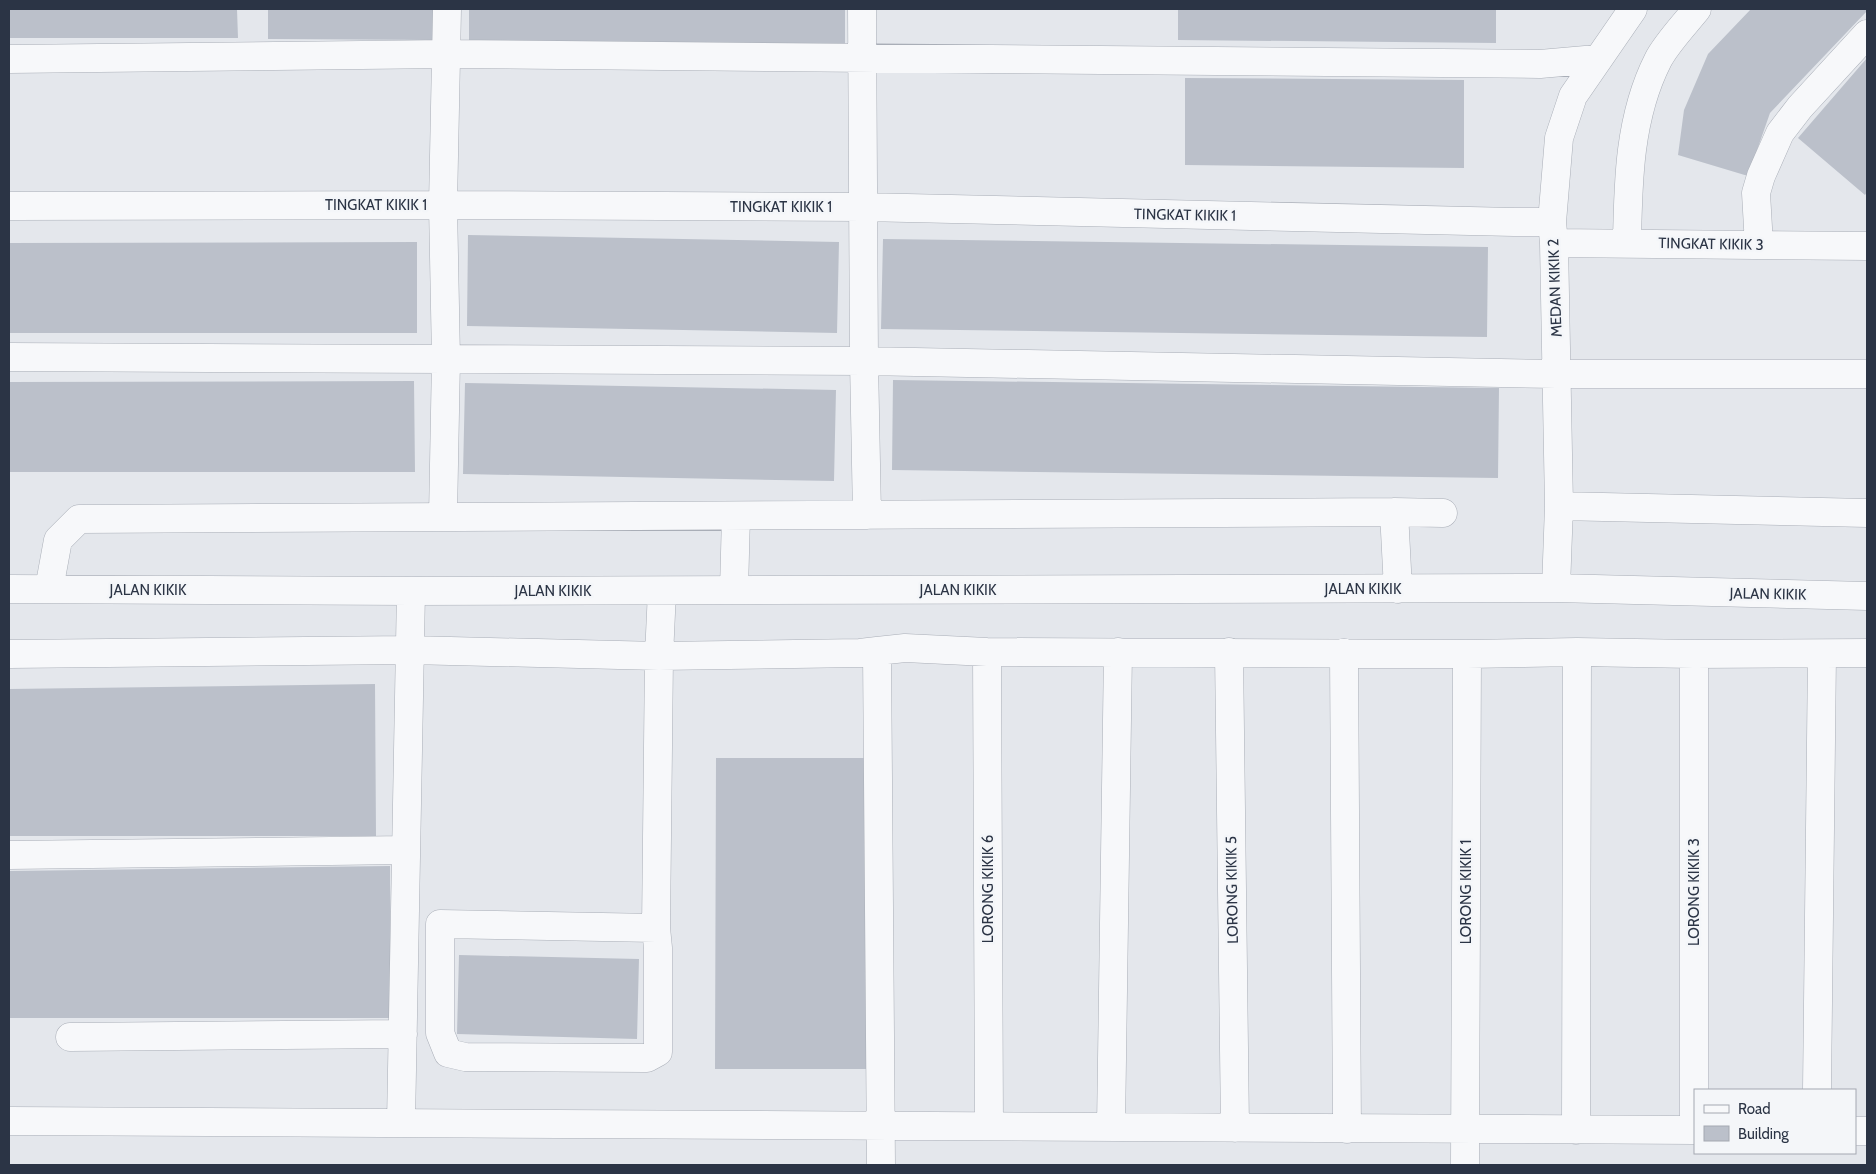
<svg xmlns="http://www.w3.org/2000/svg" width="1876" height="1174" viewBox="0 0 1876 1174" font-family="Cabin,sans-serif">
	<rect width="100%" height="100%" fill="#e4e7ec"/>
	<path fill="#bbc0ca" d="M9,9H237L238,38H9Z
		M268,9H437V40L268,39Z
		M469,9H845V45H469Z
		M1178,9H1496V43L1178,40Z
		M1751,9H1867V11L1770,113L1748,176L1678,155L1684,110L1708,54Z
		M1867,58V192L1865,195L1798,138Z
		M1185,78L1464,80V168L1185,165Z
		M468,235L839,242L837,333L467,326Z
		M883,239L1488,247L1487,337L881,329Z
		M417,242V333H9V243Z
		M893,380L1499,388L1498,478L892,470Z
		M414,381L415,472H9V382Z
		M465,383L836,390L834,481L463,474Z
		M375,684L376,836H9V689Z
		M716,758H866V1069H715Z
		M390,866L391,1018H9V871Z
		M459,955L639,959L637,1039L457,1034Z"/>
	<g fill="none" stroke-linecap="round" stroke-linejoin="round">
		<g stroke="#a9aeb7" stroke-width="29">
			<path id="minor" d="M862,9L864,361L867,515
				M9,59L447,54L1540,64L1597,59
				M9,206L443,205L863,207L1514,222H1552
				M1554,243L1867,246
				M1627,243C1628,182 1629,117 1658,60C1666,44 1685,24 1697,9
				M1759,245L1756,193L1761,176L1780,133L1800,107L1867,34
				M9,357L864,361L1557,374H1867
				M1559,506L1867,513
				M1394,512L1398,589
				M443,517L446,359L443,205L447,9
				M1556,588L1559,506L1554,243L1552,222L1559,138L1573,96L1633,9
				M9,589L411,591L1556,588L1867,596
				M49,589L58,540L79,519L1394,512L1443,513
				M734,590L736,516
				M987,652L989,1126
				M1229,652L1235,1128
				M1344,653L1347,1129
				M9,654L410,650L659,656L860,653L877,651
				M1694,654V1130
				M9,855L406,850
				M656,928L658,948V1052L647,1058L465,1057L448,1053L440,1033V924L656,928L659,656L662,591
				M70,1037L403,1034
				M1817,1090L1822,654
				M9,1121L1695,1130
				M401,1123L411,591
				M1111,1127L1118,652
				M1576,1130L1577,652
				M1855,1131H1867
				M881,1165L877,651L905,648L987,652L1467,654L1577,652L1694,654L1867,653
				M1465,1165L1467,654"/>
		</g>
		<use href="#minor" stroke="#f7f8fa" stroke-width="28"/>
	</g>
	<g text-anchor="middle" dominant-baseline="central" stroke-width="5" stroke-linejoin="round" paint-order="stroke">
		<g font-size="15" fill="#2b3445" stroke="#f4f6f9">
			<text x="376" y="205">TINGKAT KIKIK 1</text>
			<text x="781" y="207">TINGKAT KIKIK 1</text>
			<text transform="translate(1185 215) rotate(1)">TINGKAT KIKIK 1</text>
			<text transform="translate(1711 244) rotate(1)">TINGKAT KIKIK 3</text>
			<text transform="translate(1555 288) rotate(-92)">MEDAN KIKIK 2</text>
			<text x="1363" y="589">JALAN KIKIK</text>
			<text x="148" y="590">JALAN KIKIK</text>
			<text x="958" y="590">JALAN KIKIK</text>
			<text x="553" y="591">JALAN KIKIK</text>
			<text transform="translate(1768 594) rotate(1)">JALAN KIKIK</text>
			<text transform="translate(988 889) rotate(-90)">LORONG KIKIK 6</text>
			<text transform="translate(1232 890) rotate(-91)">LORONG KIKIK 5</text>
			<text transform="translate(1466 892) rotate(-90)">LORONG KIKIK 1</text>
			<text transform="translate(1694 892) rotate(-90)">LORONG KIKIK 3</text>
		</g>
	</g>
	<rect width="1876" height="1174" fill="none" stroke="#2b3445" stroke-width="20"/>
	<rect x="1694" y="1089" width="162" height="65" fill="#f4f6f9" stroke="#a4a8b1"/>
	<rect x="1704" y="1105" width="25" height="8" fill="#f7f8fa" stroke="#a4a8b1"/>
	<text x="1738" y="1114" font-size="15" fill="#2b3445">Road</text>
	<rect x="1704" y="1126" width="25" height="15" fill="#bbc0ca" stroke="#a4a8b1"/>
	<text x="1738" y="1139" font-size="15" fill="#2b3445">Building</text>
</svg>
